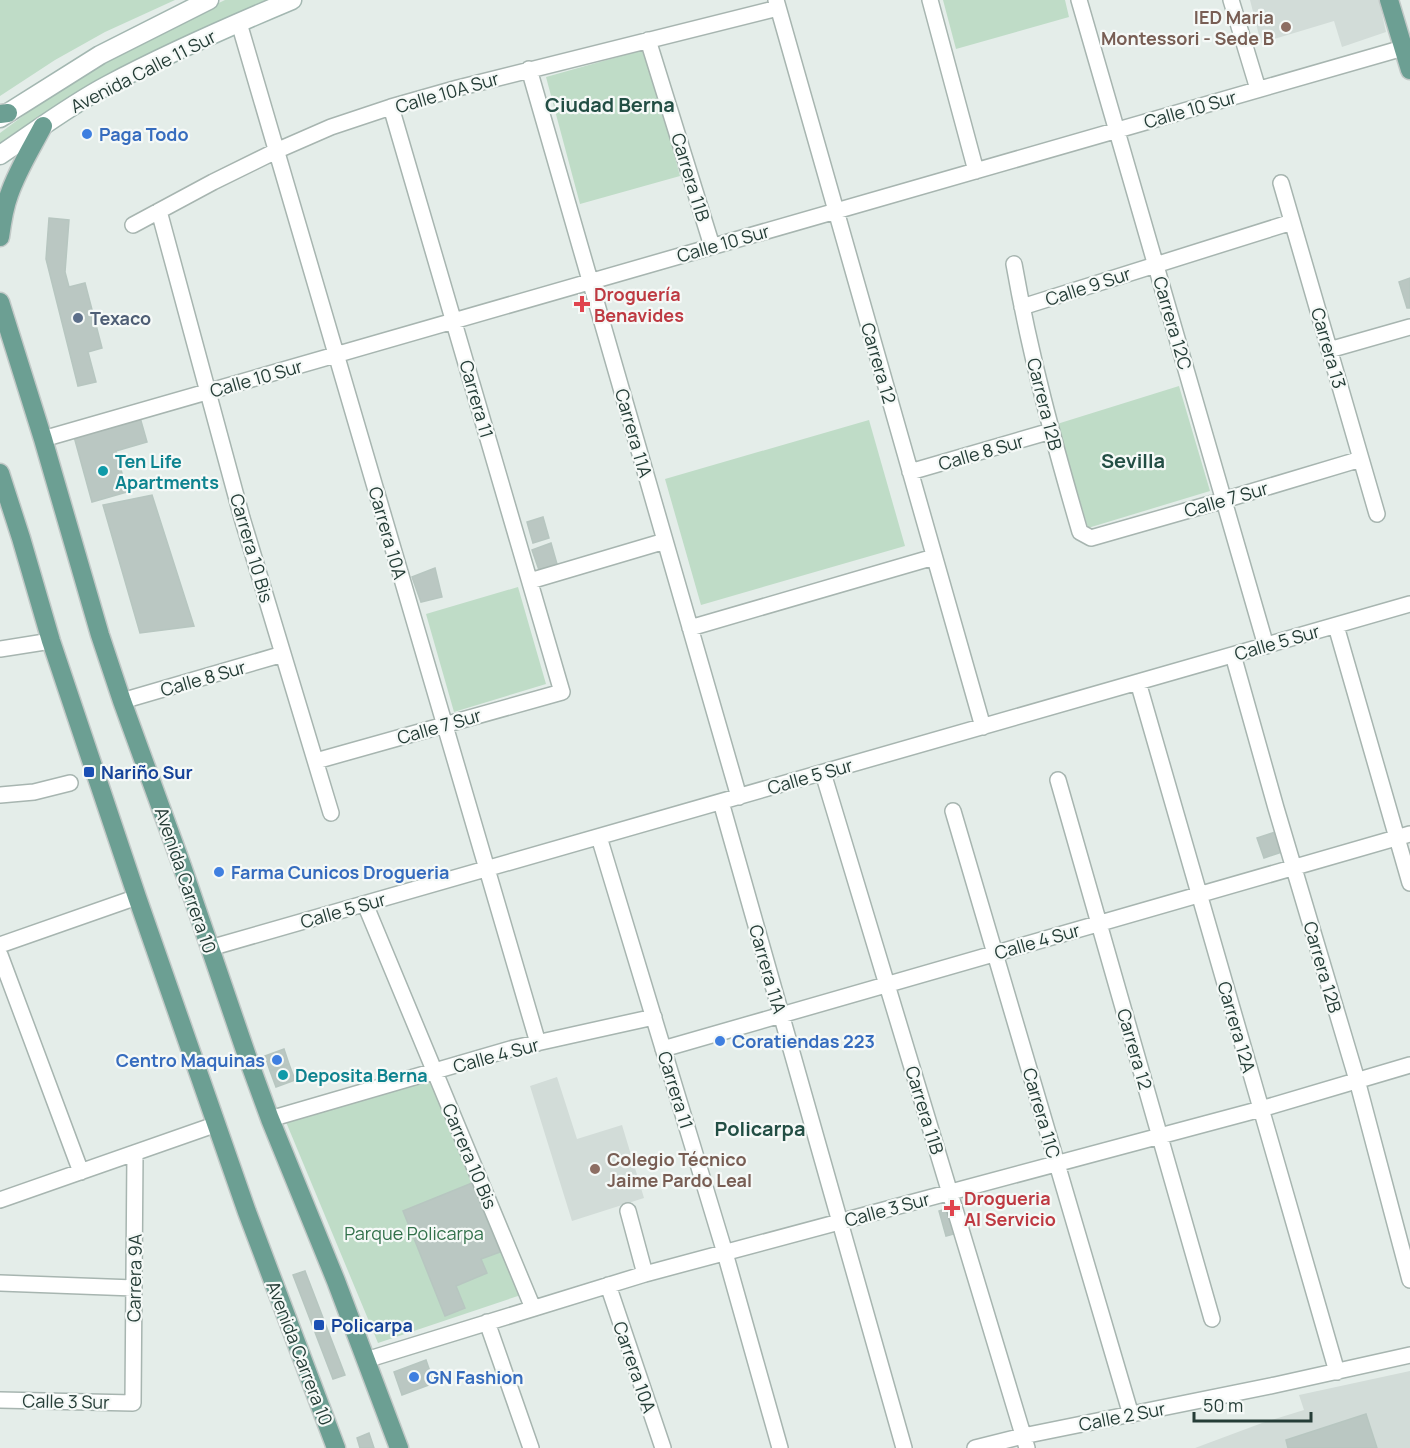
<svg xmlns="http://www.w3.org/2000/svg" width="1410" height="1448" viewBox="0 0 1410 1448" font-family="Manrope,sans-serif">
	<rect width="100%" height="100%" fill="#e4ede9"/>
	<path fill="#d2dcd8" d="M1250,0H1379L1386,32L1342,47L1334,21L1261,43Z
		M557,1077L577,1139L622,1125L644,1198L572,1221L530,1086Z
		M1410,1371V1448H1195L1262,1423L1304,1410L1299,1395Z"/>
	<path fill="#bfdcc7" d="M0,0H175L105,32L55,60L0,96Z
		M225,0H272L139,58L80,90L0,144V133L27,113L51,93L100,60Z
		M943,0H1065L1069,17L956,49Z
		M646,49L680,176L580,204L546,77Z
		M1179,386L1210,491L1088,528L1057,424Z
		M869,420L905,546L701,605L665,479Z
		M518,587L546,684L454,712L426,614Z
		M430,1079L521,1295L378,1343L286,1122Z"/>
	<path fill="#bac7c2" stroke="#b7c6c0" stroke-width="1.5" d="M49,218L69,220L65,272L69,287L85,283L102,348L88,352L96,382L78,386L46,259Z
		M1410,278V308H1407L1399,282Z
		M139,414L147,442L116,451L127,492L92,502L73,433Z
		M152,495L194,626L140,633L103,505Z
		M543,517L549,538L533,543L527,522Z
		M551,543L557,564L539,570L532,550Z
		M435,568L442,597L421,602L412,577Z
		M1275,832L1282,852L1264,858L1257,838Z
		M284,1049L289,1064L270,1071L265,1056Z
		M289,1064L295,1080L276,1087L270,1071Z
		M472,1183L500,1252L481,1259L487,1273L456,1286L465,1308L445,1316L403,1211Z
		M954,1207L961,1232L946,1236L939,1211Z
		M305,1271L345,1375L333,1379L293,1275Z
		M426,1360L434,1383L402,1395L394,1372Z
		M1366,1414L1377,1448H1288L1286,1440Z
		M369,1433L374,1448H360L357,1438Z"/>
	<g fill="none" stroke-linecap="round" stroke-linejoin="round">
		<g stroke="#a7b5b0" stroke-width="18">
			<path id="minor" d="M776,0L983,727
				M930,0L976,171
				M1079,0L1266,646
				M1231,0L1258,89
				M239,23L538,1043
				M648,40L712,246
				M529,69L739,797
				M1281,183L1377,514
				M159,211L242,518L331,813
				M133,225L213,182L276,151L331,127L391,107L458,88L778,8
				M1014,264C1030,355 1054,443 1080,532L1091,538L1224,500L1361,459
				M1022,307L1292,222
				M1329,350L1410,327
				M43,439L1403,48
				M910,472L1051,431
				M530,581L665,541
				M1336,626L1410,883
				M690,628L934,557
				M0,649L51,641
				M1233,655L1276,808L1357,1080L1410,1280
				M1138,682L1337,1372
				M122,701L283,654
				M316,761L562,692L391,107
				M823,773L1027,1448
				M1058,780L1212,1319
				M0,795L34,792L70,783
				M721,802L904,1448
				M953,811L1131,1415
				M599,837L725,1253L780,1448
				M365,904L533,1308
				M0,945L137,897
				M210,948L1410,604
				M0,955L81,1172
				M663,1049L1410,834
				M270,1119L514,1048L654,1017
				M0,1200L217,1124
				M628,1211L645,1274
				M0,1283L134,1288
				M608,1285L663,1448
				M487,1322L531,1448
				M366,1360L645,1274L1160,1136L1261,1109L1410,1065
				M0,1400L133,1403L135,1153
				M975,1448L1023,1436L1275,1385L1410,1355"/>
		</g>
		<g stroke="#a3b7b1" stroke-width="21">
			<path id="secondary" d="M0,118L100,55L209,0
				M0,155C36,131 70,105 108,85C168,53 230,26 292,0"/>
		</g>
		<g stroke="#c2c9c7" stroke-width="21">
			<path id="primary" d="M1389,0L1410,70
				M0,114L8,113
				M0,237C2,222 4,208 9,195C17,171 31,149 43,126
				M0,302L43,439L100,635L122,701L182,866L247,1056L270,1119L336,1281L399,1448
				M0,473L21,538L51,641L137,897L247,1212L336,1448"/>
		</g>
		<use href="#minor" stroke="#fff" stroke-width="15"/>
		<use href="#secondary" stroke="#fff" stroke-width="18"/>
		<use href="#primary" stroke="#6c9f93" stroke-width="18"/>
	</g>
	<g fill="#8d6e63" stroke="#f5f9f7" stroke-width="2">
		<circle cx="1286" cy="27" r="6"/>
		<circle cx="595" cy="1169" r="6"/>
	</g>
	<g fill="#3f7fe0" stroke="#f5f9f7" stroke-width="2">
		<circle cx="87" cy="134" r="6"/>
		<circle cx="219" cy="872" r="6"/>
		<circle cx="720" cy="1041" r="6"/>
		<circle cx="277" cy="1060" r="6"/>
		<circle cx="414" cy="1377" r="6"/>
	</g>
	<g fill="#e0444e" stroke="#f5f9f7" stroke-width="2">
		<path d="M579 295h6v6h6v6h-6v6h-6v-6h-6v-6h6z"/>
		<path d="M949 1199h6v6h6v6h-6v6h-6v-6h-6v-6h6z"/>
	</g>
	<circle fill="#5c6f8a" stroke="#f5f9f7" stroke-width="2" cx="78" cy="318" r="6"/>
	<g fill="#0f9aa8" stroke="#f5f9f7" stroke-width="2">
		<circle cx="103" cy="471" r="6"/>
		<circle cx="283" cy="1075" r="6"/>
	</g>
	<g fill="#1a4fb4" stroke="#f5f9f7" stroke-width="2">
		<rect x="83" y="766" width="12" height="12" rx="3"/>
		<rect x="313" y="1319" width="12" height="12" rx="3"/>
	</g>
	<g text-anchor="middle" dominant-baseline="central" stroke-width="4.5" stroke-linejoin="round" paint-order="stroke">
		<g font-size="18" font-weight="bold" fill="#785e54" stroke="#f5f9f7" text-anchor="end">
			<text x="1274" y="17">IED Maria<tspan x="1274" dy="21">Montessori - Sede B</tspan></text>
			<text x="607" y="1159" text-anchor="start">Colegio Técnico<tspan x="607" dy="21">Jaime Pardo Leal</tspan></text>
		</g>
		<g font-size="18" fill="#253d37" stroke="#f5f9f7">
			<text transform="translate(143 71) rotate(-27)">Avenida Calle 11 Sur</text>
			<text transform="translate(447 92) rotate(-16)">Calle 10A Sur</text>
			<text transform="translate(1190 109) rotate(-16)">Calle 10 Sur</text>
			<text transform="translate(691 177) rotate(73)">Carrera 11B</text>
			<text transform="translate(723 243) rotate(-16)">Calle 10 Sur</text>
			<text transform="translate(1088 286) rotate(-18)">Calle 9 Sur</text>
			<text transform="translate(1173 323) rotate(74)">Carrera 12C</text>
			<text transform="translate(1329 348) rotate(74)">Carrera 13</text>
			<text transform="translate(879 363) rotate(74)">Carrera 12</text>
			<text transform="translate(256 378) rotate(-16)">Calle 10 Sur</text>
			<text transform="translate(477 399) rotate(74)">Carrera 11</text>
			<text transform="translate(1045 404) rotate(76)">Carrera 12B</text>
			<text transform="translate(634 433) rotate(74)">Carrera 11A</text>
			<text transform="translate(981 452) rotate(-16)">Calle 8 Sur</text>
			<text transform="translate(1226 499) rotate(-16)">Calle 7 Sur</text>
			<text transform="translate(388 533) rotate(74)">Carrera 10A</text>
			<text transform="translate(252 548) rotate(74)">Carrera 10 Bis</text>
			<text transform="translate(1277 642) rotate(-16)">Calle 5 Sur</text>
			<text transform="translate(203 678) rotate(-16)">Calle 8 Sur</text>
			<text transform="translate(439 726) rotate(-16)">Calle 7 Sur</text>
			<text transform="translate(810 776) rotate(-16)">Calle 5 Sur</text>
			<text transform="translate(186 880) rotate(71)">Avenida Carrera 10</text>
			<text transform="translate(343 910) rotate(-16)">Calle 5 Sur</text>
			<text transform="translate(1037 941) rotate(-16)">Calle 4 Sur</text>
			<text transform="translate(1323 967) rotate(74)">Carrera 12B</text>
			<text transform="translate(768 969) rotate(74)">Carrera 11A</text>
			<text transform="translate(1237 1027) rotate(74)">Carrera 12A</text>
			<text transform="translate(1135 1049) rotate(74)">Carrera 12</text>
			<text transform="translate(496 1055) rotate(-15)">Calle 4 Sur</text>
			<text transform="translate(676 1090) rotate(73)">Carrera 11</text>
			<text transform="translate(925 1110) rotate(73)">Carrera 11B</text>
			<text transform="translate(1042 1113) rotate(74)">Carrera 11C</text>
			<text transform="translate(470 1156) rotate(67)">Carrera 10 Bis</text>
			<text transform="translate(887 1209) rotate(-15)">Calle 3 Sur</text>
			<text transform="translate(134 1278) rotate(-89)">Carrera 9A</text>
			<text transform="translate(300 1353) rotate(69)">Avenida Carrera 10</text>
			<text transform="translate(635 1367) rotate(71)">Carrera 10A</text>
			<text transform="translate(66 1401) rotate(1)">Calle 3 Sur</text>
			<text transform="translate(1122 1416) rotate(-11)">Calle 2 Sur</text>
		</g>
		<g font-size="18" font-weight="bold" fill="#366cbe" stroke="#f5f9f7" text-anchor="start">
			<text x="99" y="134">Paga Todo</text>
			<text x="231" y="872">Farma Cunicos Drogueria</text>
			<text x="732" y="1041">Coratiendas 223</text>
			<text x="265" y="1060" text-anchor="end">Centro Maquinas</text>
			<text x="426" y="1377">GN Fashion</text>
		</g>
		<g font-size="18" font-weight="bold" fill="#be3a42" stroke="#f5f9f7" text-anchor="start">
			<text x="594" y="294">Droguería<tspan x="594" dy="21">Benavides</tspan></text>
			<text x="964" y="1198">Drogueria<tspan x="964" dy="21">Al Servicio</tspan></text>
		</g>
		<g font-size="18" font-weight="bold" fill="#4e5e75" stroke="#f5f9f7" text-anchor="start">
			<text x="90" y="318">Texaco</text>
		</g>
		<g font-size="18" font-weight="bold" fill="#0d838f" stroke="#f5f9f7" text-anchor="start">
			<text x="115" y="461">Ten Life<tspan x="115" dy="21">Apartments</tspan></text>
			<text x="295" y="1075">Deposita Berna</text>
		</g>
		<g font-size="18" font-weight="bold" fill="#164399" stroke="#f5f9f7" text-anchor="start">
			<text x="101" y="772">Nariño Sur</text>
			<text x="331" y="1325">Policarpa</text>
		</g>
		<g font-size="18" fill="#32714b" stroke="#f5f9f7">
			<text x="414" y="1233">Parque Policarpa</text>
		</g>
		<g font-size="20" font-weight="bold" fill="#224e44" stroke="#f5f9f7">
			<text x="610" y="104">Ciudad Berna</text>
			<text x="1133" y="460">Sevilla</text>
			<text x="760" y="1128">Policarpa</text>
		</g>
	</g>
	<path d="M1194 1412v9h117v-9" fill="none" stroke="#253d37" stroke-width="3"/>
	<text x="1203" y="1412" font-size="18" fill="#253d37" stroke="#f5f9f7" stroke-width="4.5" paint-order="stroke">50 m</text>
</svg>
